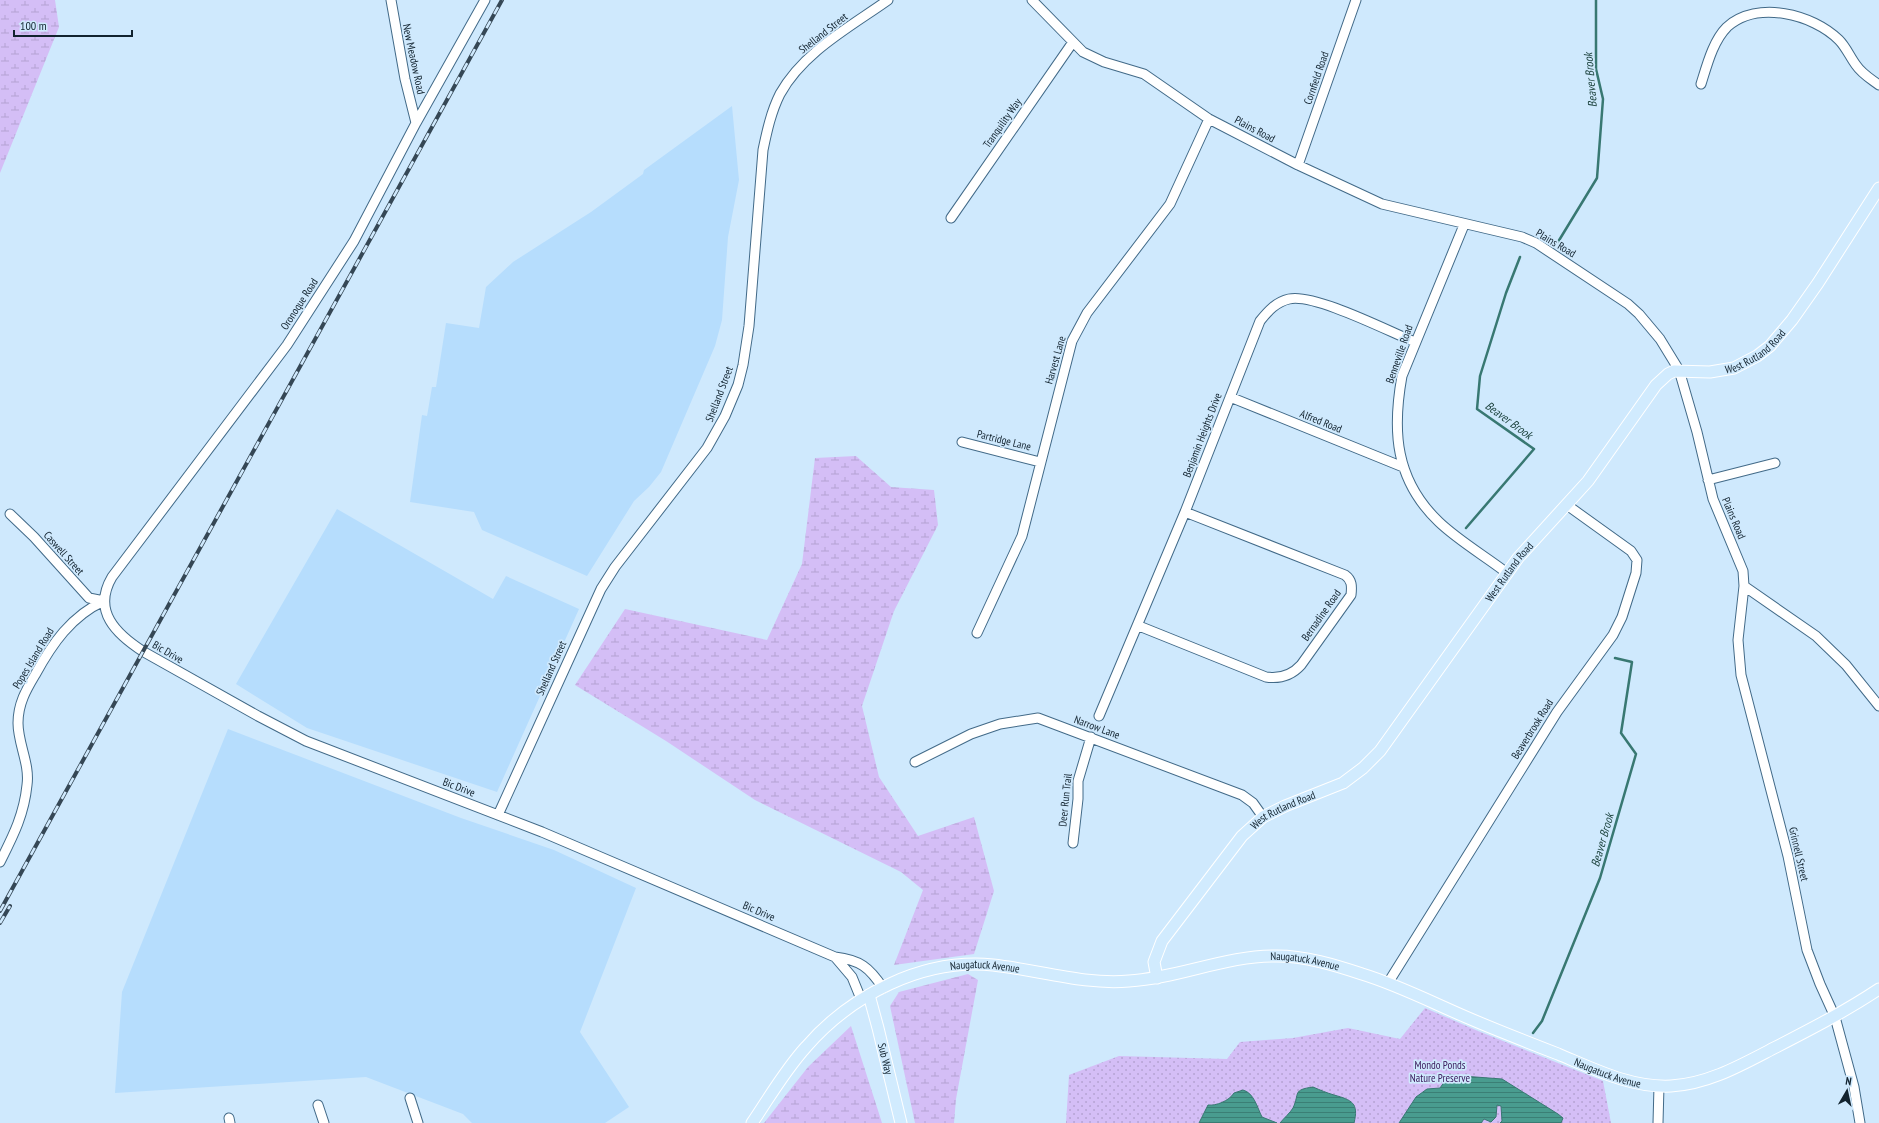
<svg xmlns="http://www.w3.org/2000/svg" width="1879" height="1123" viewBox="0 0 1879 1123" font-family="'PT Sans Narrow',sans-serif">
	<defs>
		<pattern id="grass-dots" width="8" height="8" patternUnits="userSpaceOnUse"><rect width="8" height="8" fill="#d4bef6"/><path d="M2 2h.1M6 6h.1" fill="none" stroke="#b5a3d3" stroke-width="1.8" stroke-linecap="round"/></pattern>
		<pattern id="wetland-marsh" width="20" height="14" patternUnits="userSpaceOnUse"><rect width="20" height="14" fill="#d4bef6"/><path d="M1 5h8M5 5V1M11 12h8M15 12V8" fill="none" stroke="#b5a3d3"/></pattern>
		<pattern id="water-rules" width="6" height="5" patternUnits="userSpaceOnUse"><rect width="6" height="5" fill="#499c8f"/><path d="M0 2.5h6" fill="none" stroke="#3b7f75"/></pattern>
	</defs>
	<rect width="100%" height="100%" fill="#cfe9fd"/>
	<path fill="#b6ddfd" d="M732,106L739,180L728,237L722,320L715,346L661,472L649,487L634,501L587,576L482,530L474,512L410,502L422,415L427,416L432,387H436L446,323L479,328L486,287L513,262L591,212L643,174L644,170Z
		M337,509L493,599L506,576L579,609L497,792L307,728L236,684Z
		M228,729L461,818L554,850L636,888L580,1032L629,1107L605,1123H472L463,1114L366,1077L115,1093L122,992Z"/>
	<path fill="url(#grass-dots)" d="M1425,1008L1478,1031L1603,1081L1611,1123H1066L1069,1075L1119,1056L1227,1059L1240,1042L1293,1038L1348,1028L1400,1039Z"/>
	<path fill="url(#wetland-marsh)" d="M0,0H55L59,27L0,173Z
		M856,456L891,487L934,490L938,525L894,611L862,706L879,777L918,836L974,817L994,891L974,954L894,965L923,890L901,872L755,800L666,741L575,685L625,609L767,640L802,564L815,458Z
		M968,974L978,980L956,1099L954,1123H915L890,1006L899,992Z
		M851,1026L882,1123H764L808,1067Z"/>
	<path fill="url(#water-rules)" stroke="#387872" d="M1449,1075L1502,1079L1558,1114L1563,1118L1561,1123H1500L1502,1121L1501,1106L1497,1105L1496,1117L1491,1122L1484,1119L1481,1123H1399L1416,1097L1427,1089L1440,1088Z
		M1313,1087C1320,1090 1327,1093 1334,1095C1352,1100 1359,1103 1354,1123H1280C1284,1118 1290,1113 1293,1108C1300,1093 1292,1090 1313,1087Z
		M1243,1090C1254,1093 1257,1107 1262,1117L1277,1123H1199L1208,1105C1216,1106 1229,1101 1234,1093Z"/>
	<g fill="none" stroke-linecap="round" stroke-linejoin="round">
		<path stroke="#387872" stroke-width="2.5" d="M1558,242L1597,178L1603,99L1596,69V0
			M1466,528L1534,449L1477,409L1480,376L1506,293L1520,257
			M1533,1033L1542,1021L1600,878L1636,754L1621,733L1632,662L1615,658"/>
		<g stroke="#426a88" stroke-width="11">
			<path id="minor" d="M391,0L405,79L416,123
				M485,0L416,123L354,241L287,345L112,577C92,611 116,634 144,652L258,716L306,741L542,832L835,957C860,960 869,967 883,988
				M1032,0L1083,52L1104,62L1144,74L1209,119L1298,165L1382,204L1522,237L1536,243L1628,304L1639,314L1660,339L1679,370L1697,432L1713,499L1743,571L1744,586L1738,640L1741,675L1788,856L1807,950L1820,984L1835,1017L1854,1087L1860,1123
				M1701,84C1707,65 1713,41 1727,27C1757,0 1813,14 1839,40C1846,47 1850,57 1856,65C1862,74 1871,79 1879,85
				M1298,165L1356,0
				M951,218L1073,42
				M1464,225L1402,376C1392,431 1395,480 1439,522C1459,541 1485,556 1507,573
				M1230,397L1403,467
				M962,442L1040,462
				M1708,480L1775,463
				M10,514L34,537L89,598L104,601
				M1744,586L1816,636L1846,665L1879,706
				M1139,626L1266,677C1280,679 1292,675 1301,665L1351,595C1352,586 1352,580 1345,575L1185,512
				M977,633L1022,536L1072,341L1087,313L1170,204L1209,119
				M1099,716L1185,512L1260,321C1268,311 1276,302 1289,299C1314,293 1388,331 1415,342
				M915,762L971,734L1000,724L1038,718L1242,795L1253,803L1263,817
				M498,815L601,589L615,567L707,448L725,416L738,385L743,365L749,326L763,150C767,131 771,112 780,94C803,52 850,27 888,0
				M1073,843L1078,799V781L1091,737
				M0,862C13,836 24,815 27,785C30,764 18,744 18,723C18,704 26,690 35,675C52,644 71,616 104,601
				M835,957L852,977L861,999
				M1388,983L1557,712L1613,635L1622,617L1636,573L1637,560L1631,551L1567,505
				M410,1098L418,1123
				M318,1105L324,1123
				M229,1118L230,1123
				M1658,1123L1659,1086"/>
		</g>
		<g stroke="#fff" stroke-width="13">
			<g id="major">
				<path id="s1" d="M1157,978L1154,962L1162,941L1242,836L1263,817L1285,806L1343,783L1363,768L1380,751L1518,558L1588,481L1656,385L1668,374L1674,371L1710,372L1734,368L1757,356L1770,346L1792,320L1818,283L1879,188"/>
				<path id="s2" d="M869,995L878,1028L901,1123"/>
				<path id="s3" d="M752,1123C769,1098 785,1070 806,1047C851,995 923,958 993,965C1039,970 1084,985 1129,981C1179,978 1227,955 1277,956C1305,956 1335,965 1362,974C1398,985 1431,1002 1466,1017C1496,1030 1527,1042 1558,1054C1594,1069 1631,1088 1671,1086C1709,1084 1743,1064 1776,1047C1811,1029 1846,1011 1879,989"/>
			</g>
		</g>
		<use href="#minor" stroke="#fff" stroke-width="9"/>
		<use href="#major" stroke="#d1ebfe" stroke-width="11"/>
		<g stroke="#354755" stroke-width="4">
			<path id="rail" d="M0,911L502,0
				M0,923L10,906"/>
		</g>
		<use href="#rail" stroke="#cfe9fd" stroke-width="2.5" stroke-dasharray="8" stroke-linecap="butt"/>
	</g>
	<g text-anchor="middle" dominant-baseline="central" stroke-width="3.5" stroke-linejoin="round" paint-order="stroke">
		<g font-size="11" fill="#12232f" stroke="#cfe9fd">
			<text transform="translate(823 33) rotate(-38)">Shelland Street</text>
			<text transform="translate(414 59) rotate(78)">New Meadow Road</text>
			<text transform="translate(1316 78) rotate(-71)">Cornfield Road</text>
			<text transform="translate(1002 123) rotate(-55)">Tranquility Way</text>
			<text transform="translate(1255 129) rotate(28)">Plains Road</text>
			<text transform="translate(1556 243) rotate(31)">Plains Road</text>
			<text transform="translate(299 304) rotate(-57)">Oronoque Road</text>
			<text stroke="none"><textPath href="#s1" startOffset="904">West Rutland Road</textPath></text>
			<text transform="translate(1399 354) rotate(-71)">Benneville Road</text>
			<text transform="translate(1055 360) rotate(-74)">Harvest Lane</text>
			<text transform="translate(719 394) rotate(-69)">Shelland Street</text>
			<text transform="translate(1321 421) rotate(22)">Alfred Road</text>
			<text transform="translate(1202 435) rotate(-69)">Benjamin Heights Drive</text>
			<text transform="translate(1004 440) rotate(14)">Partridge Lane</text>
			<text transform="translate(1734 518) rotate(67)">Plains Road</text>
			<text transform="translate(64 553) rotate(48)">Caswell Street</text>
			<text stroke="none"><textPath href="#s1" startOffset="556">West Rutland Road</textPath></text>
			<text transform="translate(1321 615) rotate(-55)">Bernadine Road</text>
			<text transform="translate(168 652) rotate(30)">Bic Drive</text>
			<text transform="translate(33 658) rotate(-59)">Popes Island Road</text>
			<text transform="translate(551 668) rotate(-66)">Shelland Street</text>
			<text transform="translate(1097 727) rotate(20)">Narrow Lane</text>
			<text transform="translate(1532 729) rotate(-58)">Beaverbrook Road</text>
			<text transform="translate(459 787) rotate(21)">Bic Drive</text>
			<text transform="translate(1065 800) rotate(-84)">Deer Run Trail</text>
			<text stroke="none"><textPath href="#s1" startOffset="220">West Rutland Road</textPath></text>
			<text transform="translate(1799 854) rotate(77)">Grinnell Street</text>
			<text transform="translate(759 911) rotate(23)">Bic Drive</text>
			<text stroke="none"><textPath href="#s3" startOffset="621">Naugatuck Avenue</textPath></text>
			<text stroke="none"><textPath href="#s3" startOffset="297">Naugatuck Avenue</textPath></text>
			<text stroke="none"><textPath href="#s2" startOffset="66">Sub Way</textPath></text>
			<text stroke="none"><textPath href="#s3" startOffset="945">Naugatuck Avenue</textPath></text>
		</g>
		<g font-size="11" fill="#39185a" stroke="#cfe9fd">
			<text x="1440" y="1065">Mondo Ponds<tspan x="1440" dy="13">Nature Preserve</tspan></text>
		</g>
		<g font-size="12" font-style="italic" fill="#1f4540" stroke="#cfe9fd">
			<text transform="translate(1590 80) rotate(-95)">Beaver Brook</text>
			<text transform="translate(1509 420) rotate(36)">Beaver Brook</text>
			<text transform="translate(1602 840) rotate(-74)">Beaver Brook</text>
		</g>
	</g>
	<g transform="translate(1847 1091) rotate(9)" stroke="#cfe9fd" stroke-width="3" paint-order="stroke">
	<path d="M0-3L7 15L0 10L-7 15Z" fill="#12232f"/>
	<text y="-6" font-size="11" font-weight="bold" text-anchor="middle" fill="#12232f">N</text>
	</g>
	<path d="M14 30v6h118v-6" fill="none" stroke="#12232f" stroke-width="2"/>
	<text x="20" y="30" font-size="12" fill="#12232f" stroke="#cfe9fd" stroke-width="3" paint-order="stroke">100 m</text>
</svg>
